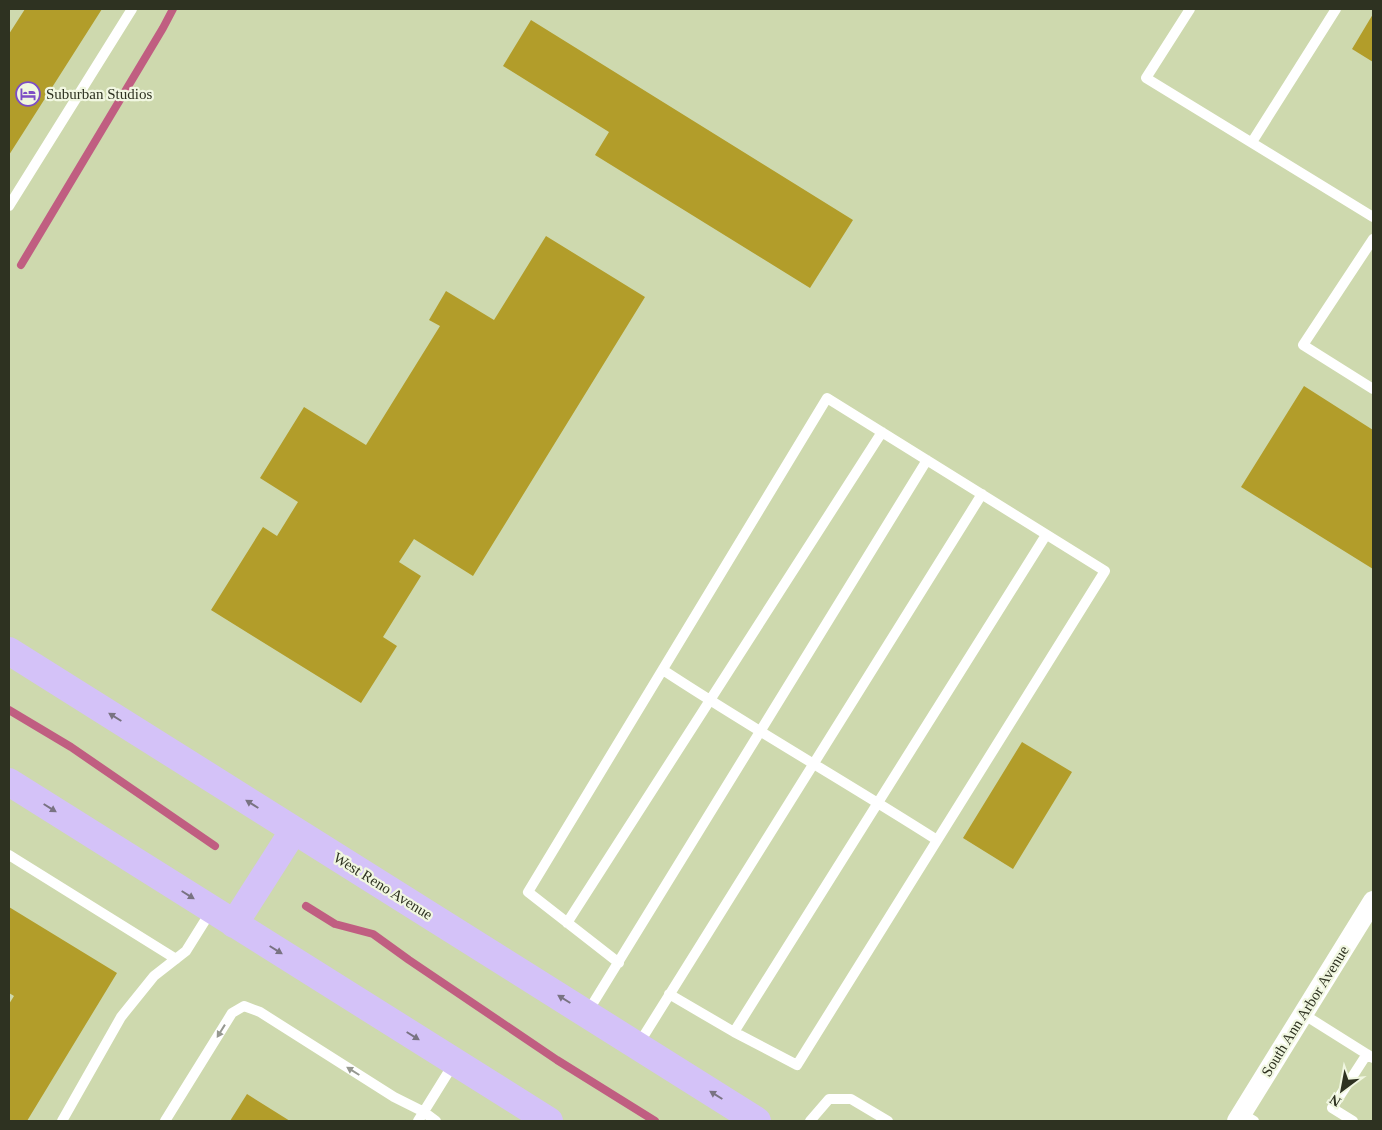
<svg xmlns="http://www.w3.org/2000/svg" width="1382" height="1130" viewBox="0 0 1382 1130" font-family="Georgia,serif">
	<rect width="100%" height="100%" fill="#ced9ae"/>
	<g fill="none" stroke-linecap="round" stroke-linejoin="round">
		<path stroke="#c05e81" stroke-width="8" d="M21,265L163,28L173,9
			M9,710L71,747L215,846
			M306,906L335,924L373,934L409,960L557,1060L655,1121"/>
	</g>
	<path fill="#b29d2a" d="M25,9H102L9,155V34Z
		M1373,14V62L1352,49Z
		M531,20L853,220L810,288L595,155L609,132L503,66Z
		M546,236L645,297L473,576L414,539L399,562L421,576L383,637L397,646L361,703L211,610L263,527L277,536L298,502L260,478L304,407L366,445L440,326L429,320L446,291L494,320Z
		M1304,386L1373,430V569L1241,487Z
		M1022,742L1072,772L1013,869L963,838Z
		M9,907L117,973L27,1121H9V1004L14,996L9,993Z
		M247,1094L290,1121H230Z"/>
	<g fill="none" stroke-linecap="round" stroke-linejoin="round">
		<path stroke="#fff" stroke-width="10" d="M1190,9L1146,78L1373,217
			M1252,142L1336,9
			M9,206L132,9
			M1373,239L1303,345L1373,389
			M663,670C753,729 846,782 937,840
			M9,855L176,959
			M567,923L882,432
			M619,963L528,892L827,398L1105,571L797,1065L734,1032L669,994
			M587,1013L927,460
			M1303,1014L1373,1058
			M734,1032L1046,535
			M638,1045L982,494
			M1241,1113L1254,1121
			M62,1121L121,1017L154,976L186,951L211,911
			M165,1121L232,1013L244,1006L260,1012L394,1097L424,1112L436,1121
			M418,1121L454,1063
			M810,1121L829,1099H851L888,1121
			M1353,1121L1332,1108L1367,1054"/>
		<path stroke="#fff" stroke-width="20" d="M1237,1121L1373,901"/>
		<path stroke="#d4c2f8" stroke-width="28" d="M9,651L757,1121
			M9,782L549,1121
			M234,924L294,830"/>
	</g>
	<defs><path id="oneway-solid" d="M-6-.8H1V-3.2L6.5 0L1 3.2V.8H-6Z" transform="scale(1.25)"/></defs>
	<g fill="#797382">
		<use href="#oneway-solid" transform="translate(115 717) rotate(-148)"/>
		<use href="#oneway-solid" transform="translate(252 804) rotate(-148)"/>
		<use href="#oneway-solid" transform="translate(50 808) rotate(32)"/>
		<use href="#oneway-solid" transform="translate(188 895) rotate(32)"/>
		<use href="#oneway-solid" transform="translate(276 950) rotate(32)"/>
		<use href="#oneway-solid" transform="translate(564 999) rotate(-148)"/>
		<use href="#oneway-solid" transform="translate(413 1036) rotate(32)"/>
		<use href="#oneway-solid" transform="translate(716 1095) rotate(-148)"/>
	</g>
	<g fill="#969890">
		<use href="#oneway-solid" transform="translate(221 1031) rotate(122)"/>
		<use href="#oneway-solid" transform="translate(353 1071) rotate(-148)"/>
	</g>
	<defs>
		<g id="hotel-ring" transform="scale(1.25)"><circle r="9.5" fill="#f1f7e1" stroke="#7d4dc5" stroke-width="1.5"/><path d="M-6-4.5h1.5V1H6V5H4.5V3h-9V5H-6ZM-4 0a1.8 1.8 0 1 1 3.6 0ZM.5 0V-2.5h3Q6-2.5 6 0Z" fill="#7d4dc5"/></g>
	</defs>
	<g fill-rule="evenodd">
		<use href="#hotel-ring" x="28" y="94"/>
	</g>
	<g text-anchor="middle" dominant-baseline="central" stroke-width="4.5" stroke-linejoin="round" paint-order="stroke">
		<g font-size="15" fill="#2e3221" stroke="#f1f7e1" text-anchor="start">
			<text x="46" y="94">Suburban Studios</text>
		</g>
		<g font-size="15" fill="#2e3221" stroke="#f1f7e1">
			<text transform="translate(383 886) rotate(32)">West Reno Avenue</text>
			<text transform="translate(1305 1011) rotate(-58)">South Ann Arbor Avenue</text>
		</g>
	</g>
	<rect width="1382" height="1130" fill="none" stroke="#2e3221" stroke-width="20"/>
	<g transform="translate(1342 1090) rotate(212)" stroke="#f1f7e1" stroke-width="4" paint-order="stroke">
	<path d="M0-4L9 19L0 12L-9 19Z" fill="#2e3221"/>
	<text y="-8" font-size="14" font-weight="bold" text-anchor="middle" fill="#2e3221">N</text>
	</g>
</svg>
